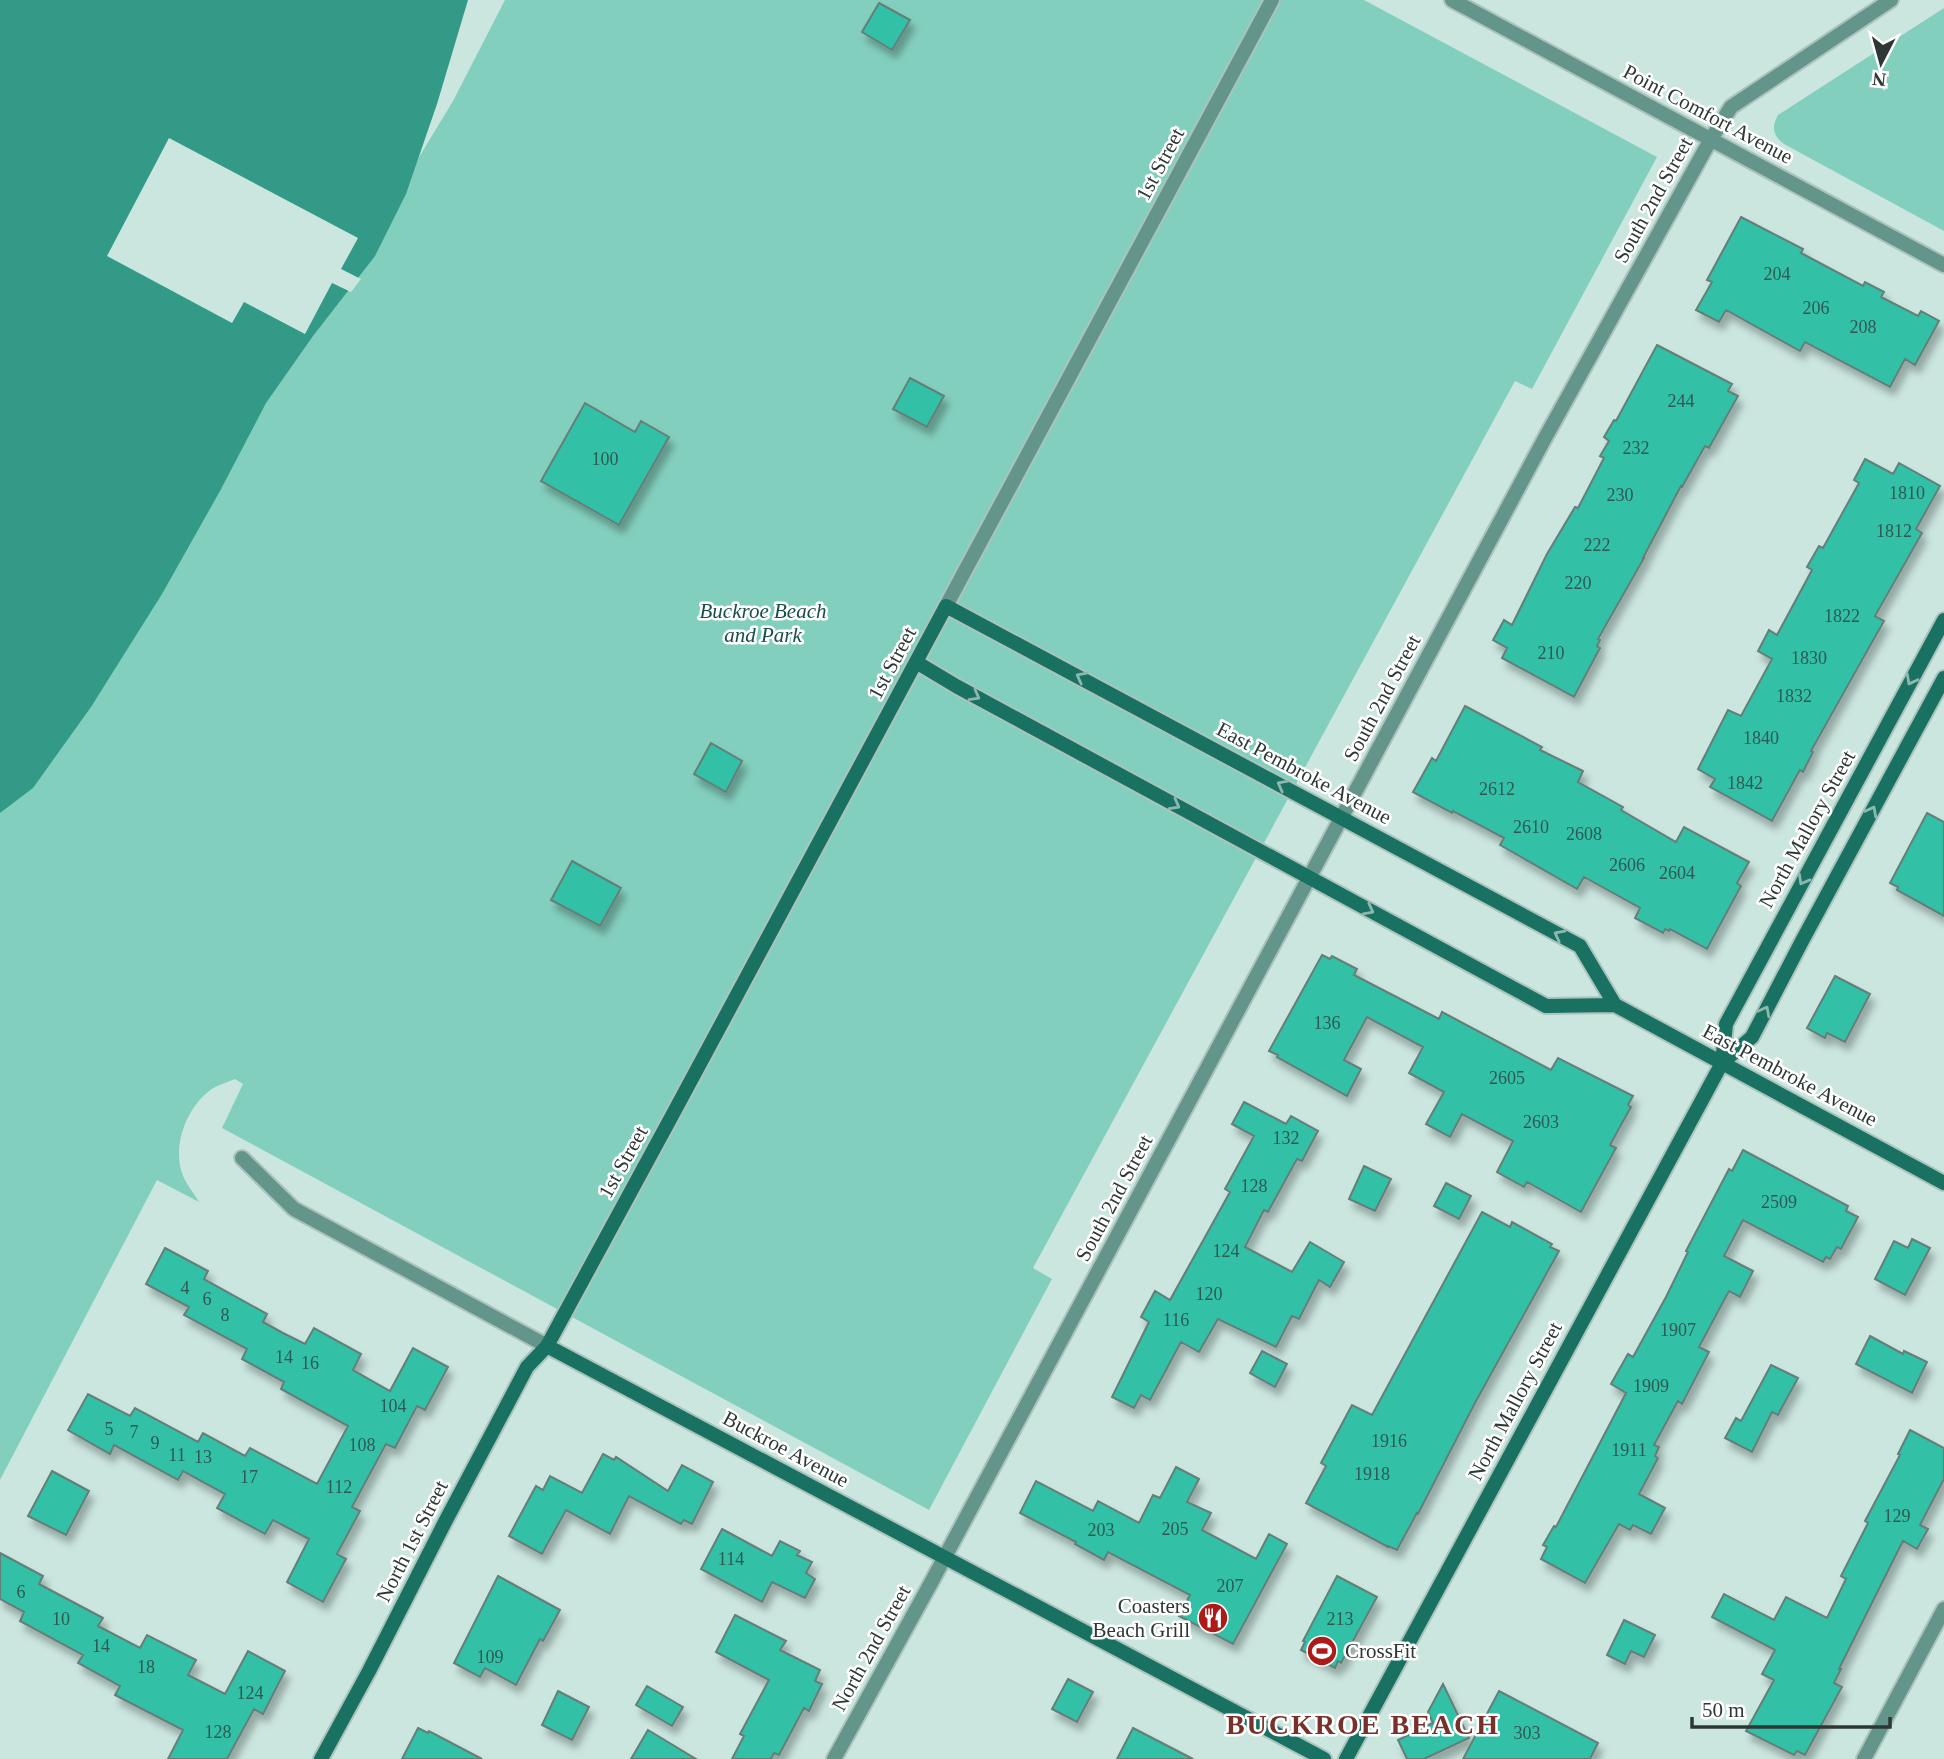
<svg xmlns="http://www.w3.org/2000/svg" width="1944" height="1759" viewBox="0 0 1944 1759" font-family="Georgia,serif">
	<defs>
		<filter id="shadow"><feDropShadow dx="4.5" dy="8" stdDeviation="3.5" flood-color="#0004"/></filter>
	</defs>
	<rect width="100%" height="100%" fill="#cbe6df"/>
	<path fill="#83cfbd" d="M505,0H1364L1657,157L1532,389L1515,381L1033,1268L1052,1279L929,1510L222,1128L243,1084L235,1079C228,1082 221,1084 215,1087C188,1103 172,1144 182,1173C185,1183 194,1193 199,1202L157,1180L0,1480V792L300,329L381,220L453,101Z
		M1944,8V231L1784,144C1773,136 1771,127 1778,115Z"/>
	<path fill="#329a87" d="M0,0H468L437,104L406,194L375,256L313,336L266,403L220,491L162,594L91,707L33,788L0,813Z"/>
	<path fill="#cbe6df" d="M169,138L358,238L341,269L361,279L351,292L332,283L305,334L244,302L232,323L107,256Z"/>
	<path fill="#30c0a7" stroke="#667e78" stroke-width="2" filter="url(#shadow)" d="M879,3L910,20L892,50L862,32Z
		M1741,217L1803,249L1801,253L1863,286L1865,282L1884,292L1881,297L1918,316L1921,311L1939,321L1915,365L1905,359L1890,387L1805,342L1800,351L1726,310L1719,322L1696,310L1712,282L1707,280Z
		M1657,345L1732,384L1728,391L1738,396L1709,448L1705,446L1682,487L1681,486L1643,558H1644L1598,639L1600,640L1597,646L1600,648L1574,697L1502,658L1507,648L1493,640L1504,620L1512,625L1547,554L1575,507L1578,508L1604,458L1600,456L1609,441L1604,437L1614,420L1616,421Z
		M910,378L944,396L927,427L893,409Z
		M585,403L635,432L641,421L669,437L619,525L541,481Z
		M1865,459L1893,474L1899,463L1940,486L1916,529L1922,533L1875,616L1884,621L1811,751L1813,752L1803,772L1800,770L1772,821L1710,787L1715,779L1698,769L1728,710L1741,716L1772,659L1758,651L1769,630L1777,635L1812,570L1807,567L1819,546L1823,548L1859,483L1854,480Z
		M1465,706L1542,747L1540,750L1583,771L1578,782L1623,807L1621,810L1676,842L1684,827L1749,862L1737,883L1741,886L1707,949L1670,929L1669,931L1665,929L1663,933L1635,918L1640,908L1584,877L1577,889L1500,845L1504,838L1453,811L1452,813L1413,792L1432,758L1436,761Z
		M711,743L742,761L726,792L694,774Z
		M1927,813L1944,822V916L1897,890L1898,887L1890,883Z
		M572,861L621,888L600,926L551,900Z
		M1322,955L1330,959L1332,956L1357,969L1354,975L1439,1019L1442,1012L1551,1070L1558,1058L1633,1096L1628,1105L1631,1107L1610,1145L1616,1148L1581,1212L1527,1182L1524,1187L1497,1172L1513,1141L1462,1114L1450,1137L1426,1124L1444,1092L1409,1073L1423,1047L1367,1017L1344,1060L1361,1069L1347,1096L1277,1057L1278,1055L1269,1051Z
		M1835,976L1870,994L1845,1042L1827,1033L1825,1038L1807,1028Z
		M1244,1102L1286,1124L1291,1116L1318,1131L1302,1161L1297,1159L1268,1212L1264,1210L1245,1247L1292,1272L1310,1242L1344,1262L1330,1287L1319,1280L1299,1319L1292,1316L1276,1347L1218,1319L1199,1352L1181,1342L1150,1400L1141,1395L1134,1408L1112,1397L1149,1322L1141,1317L1155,1291L1170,1300L1230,1192L1225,1189L1254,1136L1232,1124Z
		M1743,1150L1848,1206L1846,1211L1858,1217L1841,1249L1837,1247L1830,1259L1826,1257L1823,1262L1743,1220L1724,1256L1753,1271L1740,1297L1729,1291L1699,1347L1709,1352L1682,1404L1678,1401L1654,1445L1659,1447L1655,1456L1658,1458L1639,1494L1665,1508L1651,1534L1633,1525L1630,1530L1619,1524L1585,1583L1541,1559L1547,1547L1543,1545L1554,1526L1556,1527L1626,1393L1611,1384L1628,1354L1633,1357L1666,1297L1688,1252L1686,1251L1729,1169L1732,1171Z
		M1364,1166L1391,1179L1375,1211L1349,1199Z
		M1446,1183L1471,1196L1459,1219L1434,1206Z
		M1482,1212L1510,1227L1512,1222L1552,1244L1550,1247L1559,1251L1475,1403L1418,1514L1417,1513L1397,1550L1388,1546V1547L1306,1503L1326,1466L1321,1463L1352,1405L1372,1415Z
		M1912,1239L1930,1248L1905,1295L1875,1279L1894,1241L1908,1248Z
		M165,1248L208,1271L204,1279L267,1314L263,1322L283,1333L305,1344L314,1328L361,1354L353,1370L390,1391L413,1348L448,1367L425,1410L417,1406L395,1448L386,1444L352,1507L360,1511L337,1554L346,1559L323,1602L287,1582L309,1539L273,1520L265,1534L217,1508L225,1494L183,1471L178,1480L114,1445L110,1454L68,1430L88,1394L130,1416L135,1408L198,1442L203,1433L245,1456L250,1448L317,1484L348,1426L281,1389L284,1382L242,1359L247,1349L184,1315L189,1307L146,1284Z
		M1870,1336L1903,1354L1904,1351L1927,1362L1912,1393L1856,1364Z
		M1262,1351L1287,1364L1275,1387L1250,1373Z
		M1771,1365L1798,1378L1778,1415L1772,1412L1752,1452L1725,1438L1736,1418L1741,1421Z
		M1910,1430L1944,1448V1479L1920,1525L1928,1529L1917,1549L1903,1541L1839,1669H1841L1834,1683L1842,1687L1805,1755L1797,1751L1794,1755L1746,1731L1774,1680L1762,1674L1775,1650L1712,1617L1724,1594L1774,1620L1786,1597L1827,1618L1846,1579L1841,1576L1868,1523L1865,1521L1900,1455L1898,1454Z
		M603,1454L614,1460L616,1457L668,1491L682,1465L713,1482L692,1524L684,1520L681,1524L629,1496L610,1534L566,1510L542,1554L509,1536L536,1486L543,1490L550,1476L582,1493Z
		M1176,1467L1199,1479L1187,1502L1211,1513L1202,1530L1256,1559L1269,1534L1287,1544L1233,1644L1179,1616L1190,1595L1108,1552L1104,1560L1075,1544L1076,1542L1020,1513L1036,1481L1093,1511L1098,1501L1139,1523L1153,1495L1160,1498Z
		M52,1471L89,1491L66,1535L28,1516Z
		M722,1529L772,1556L780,1541L800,1551L797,1555L812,1562L806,1573L815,1579L805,1598L772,1582L762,1602L701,1569Z
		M0,1553L43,1576L39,1584L103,1618L98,1626L140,1648L147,1635L196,1660L188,1675L225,1694L248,1651L285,1671L263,1714L254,1709L227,1759H168L183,1730L115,1695L120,1686L78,1663L83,1655L20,1621L24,1612L0,1599Z
		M498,1576L560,1610L543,1641L540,1639L516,1685L485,1668L480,1677L454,1663Z
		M1337,1576L1377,1597L1341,1663L1338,1661L1335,1668L1301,1650L1305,1642L1303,1641Z
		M735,1615L786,1641L780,1650L820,1670L815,1681L822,1684L809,1711L804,1708L779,1755L774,1753L771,1759H732L744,1736L740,1734L769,1680L716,1652Z
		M1624,1620L1655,1635L1644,1657L1631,1651L1625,1664L1607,1655Z
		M1068,1679L1093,1692L1077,1722L1052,1709Z
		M1443,1684L1469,1738L1424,1759H1407L1398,1740L1433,1723L1428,1712Z
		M647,1686L683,1707L672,1726L636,1705Z
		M558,1691L589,1707L572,1740L542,1725Z
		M1499,1691L1598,1743L1590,1759H1463Z
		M418,1728L428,1733L429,1731L482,1759H402Z
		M1133,1728L1193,1759H1117Z
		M648,1730L696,1759H631Z"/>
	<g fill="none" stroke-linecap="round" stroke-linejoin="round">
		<g stroke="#abc3bd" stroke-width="18">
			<path id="street" d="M1452,0L1944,265
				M946,606L1272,0
				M242,1158L294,1209L547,1346
				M834,1759L932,1581L1545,438L1711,139L1731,107L1891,0
				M1864,1759L1944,1609"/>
		</g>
		<g stroke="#abc3bd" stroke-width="18">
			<path id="secondary" d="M916,662L956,686L1546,1006L1615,1005L1944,1183
				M1722,1063L1726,1024L1944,620
				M547,1346L1324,1759
				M321,1759L369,1671L445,1522L527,1367L547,1346L674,1112L946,606L1580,946L1615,1005
				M1346,1759L1722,1063L1752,1037L1802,941L1944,678"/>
		</g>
		<use href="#street" stroke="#64958a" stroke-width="14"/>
		<use href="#secondary" stroke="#187161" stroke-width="14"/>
	</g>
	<defs><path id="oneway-chevron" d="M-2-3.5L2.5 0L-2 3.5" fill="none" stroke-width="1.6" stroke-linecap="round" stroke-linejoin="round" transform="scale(1.75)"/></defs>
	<g stroke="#8cb8b0">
		<use href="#oneway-chevron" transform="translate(1081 677) rotate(-152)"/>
		<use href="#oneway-chevron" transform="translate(1911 680) rotate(118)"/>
		<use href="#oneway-chevron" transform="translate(975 696) rotate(29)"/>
		<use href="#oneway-chevron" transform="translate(1282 785) rotate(-152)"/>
		<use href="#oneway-chevron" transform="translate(1175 805) rotate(29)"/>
		<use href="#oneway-chevron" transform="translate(1872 811) rotate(-62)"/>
		<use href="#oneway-chevron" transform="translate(1803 880) rotate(119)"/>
		<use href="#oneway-chevron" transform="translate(1369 910) rotate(28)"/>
		<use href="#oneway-chevron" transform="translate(1559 935) rotate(-152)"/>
		<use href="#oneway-chevron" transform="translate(1765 1011) rotate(-63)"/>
	</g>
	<defs>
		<g id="restaurant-disc" transform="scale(1.575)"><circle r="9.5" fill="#ad1b18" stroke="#fff"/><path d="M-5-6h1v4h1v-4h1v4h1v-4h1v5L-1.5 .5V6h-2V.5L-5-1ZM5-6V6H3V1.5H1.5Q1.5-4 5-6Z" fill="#fff"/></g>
		<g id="stadium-disc" transform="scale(1.575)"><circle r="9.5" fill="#ad1b18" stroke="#fff"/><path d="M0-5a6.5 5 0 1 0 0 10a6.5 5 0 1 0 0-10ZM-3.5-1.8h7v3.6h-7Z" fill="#fff"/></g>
	</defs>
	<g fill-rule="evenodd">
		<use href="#restaurant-disc" x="1213" y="1618"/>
		<use href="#stadium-disc" x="1322" y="1651"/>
	</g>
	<g text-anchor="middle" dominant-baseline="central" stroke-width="5" stroke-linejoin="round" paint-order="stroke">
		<g font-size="18" fill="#2e5a52">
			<text x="1777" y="274">204</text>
			<text x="1816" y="308">206</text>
			<text x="1863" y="327">208</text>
			<text x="1681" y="401">244</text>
			<text x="1636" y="448">232</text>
			<text x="605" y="459">100</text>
			<text x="1907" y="493">1810</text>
			<text x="1620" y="495">230</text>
			<text x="1894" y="531">1812</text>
			<text x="1597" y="545">222</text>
			<text x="1578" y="583">220</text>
			<text x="1842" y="616">1822</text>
			<text x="1551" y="653">210</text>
			<text x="1809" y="658">1830</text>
			<text x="1794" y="696">1832</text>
			<text x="1761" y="738">1840</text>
			<text x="1745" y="783">1842</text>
			<text x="1497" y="789">2612</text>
			<text x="1531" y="827">2610</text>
			<text x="1584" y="834">2608</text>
			<text x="1627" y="865">2606</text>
			<text x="1677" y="873">2604</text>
			<text x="1327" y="1023">136</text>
			<text x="1507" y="1078">2605</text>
			<text x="1541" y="1122">2603</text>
			<text x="1286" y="1138">132</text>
			<text x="1254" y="1186">128</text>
			<text x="1779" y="1202">2509</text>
			<text x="1226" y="1251">124</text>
			<text x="185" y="1288">4</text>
			<text x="1209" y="1294">120</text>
			<text x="207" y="1299">6</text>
			<text x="225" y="1315">8</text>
			<text x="1176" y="1320">116</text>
			<text x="1678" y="1330">1907</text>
			<text x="284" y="1357">14</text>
			<text x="310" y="1363">16</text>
			<text x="1651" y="1386">1909</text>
			<text x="393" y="1406">104</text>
			<text x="109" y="1429">5</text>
			<text x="134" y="1432">7</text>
			<text x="1389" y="1441">1916</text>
			<text x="155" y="1443">9</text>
			<text x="362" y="1445">108</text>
			<text x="1629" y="1450">1911</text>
			<text x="177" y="1455">11</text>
			<text x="203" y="1457">13</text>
			<text x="1372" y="1474">1918</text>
			<text x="249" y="1477">17</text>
			<text x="339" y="1487">112</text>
			<text x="1897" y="1516">129</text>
			<text x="1175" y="1529">205</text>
			<text x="1101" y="1530">203</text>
			<text x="731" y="1559">114</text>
			<text x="1230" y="1586">207</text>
			<text x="21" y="1592">6</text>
			<text x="61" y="1619">10</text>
			<text x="1340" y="1619">213</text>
			<text x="101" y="1646">14</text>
			<text x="490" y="1657">109</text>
			<text x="146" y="1667">18</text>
			<text x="250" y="1693">124</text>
			<text x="218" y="1732">128</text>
			<text x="1527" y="1733">303</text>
		</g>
		<g font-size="21" fill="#2d3835" stroke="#fff">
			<text transform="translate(1708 114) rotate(28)">Point Comfort Avenue</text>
			<text transform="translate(1160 164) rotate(-62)">1st Street</text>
			<text transform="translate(1653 200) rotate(-61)">South 2nd Street</text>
			<text transform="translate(892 663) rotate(-62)">1st Street</text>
			<text transform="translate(1382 698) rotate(-62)">South 2nd Street</text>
			<text transform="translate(1304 773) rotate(28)">East Pembroke Avenue</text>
			<text transform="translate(1807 829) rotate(-61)">North Mallory Street</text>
			<text transform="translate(1790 1075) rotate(28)">East Pembroke Avenue</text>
			<text transform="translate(623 1162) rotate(-61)">1st Street</text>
			<text transform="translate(1114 1198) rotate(-62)">South 2nd Street</text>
			<text transform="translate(1515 1401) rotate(-62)">North Mallory Street</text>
			<text transform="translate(786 1449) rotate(28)">Buckroe Avenue</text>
			<text transform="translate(412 1541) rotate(-63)">North 1st Street</text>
			<text transform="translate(871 1648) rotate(-61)">North 2nd Street</text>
		</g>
		<g font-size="21" font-style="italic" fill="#164f45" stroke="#fff">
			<text x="763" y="611">Buckroe Beach<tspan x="763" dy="24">and Park</tspan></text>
		</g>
		<g font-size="21" fill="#2d3835" stroke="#fff" text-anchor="end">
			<text x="1190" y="1606">Coasters<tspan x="1190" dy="24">Beach Grill</tspan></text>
			<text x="1345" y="1651" text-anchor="start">CrossFit</text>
		</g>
		<g font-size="28" font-weight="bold" letter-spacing="2" fill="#77312a" stroke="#fff">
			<text x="1363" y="1724">BUCKROE BEACH</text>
		</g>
	</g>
	<g transform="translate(1881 63) rotate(186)" stroke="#ffffff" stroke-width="5" paint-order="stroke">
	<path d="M0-5L12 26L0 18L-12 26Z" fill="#2d3835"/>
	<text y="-10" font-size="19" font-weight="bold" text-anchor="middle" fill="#2d3835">N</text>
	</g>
	<path d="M1692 1717v10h198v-10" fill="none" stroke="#2d3835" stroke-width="3.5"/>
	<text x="1702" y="1717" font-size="21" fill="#2d3835" stroke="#ffffff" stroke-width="5" paint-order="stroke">50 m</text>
</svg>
